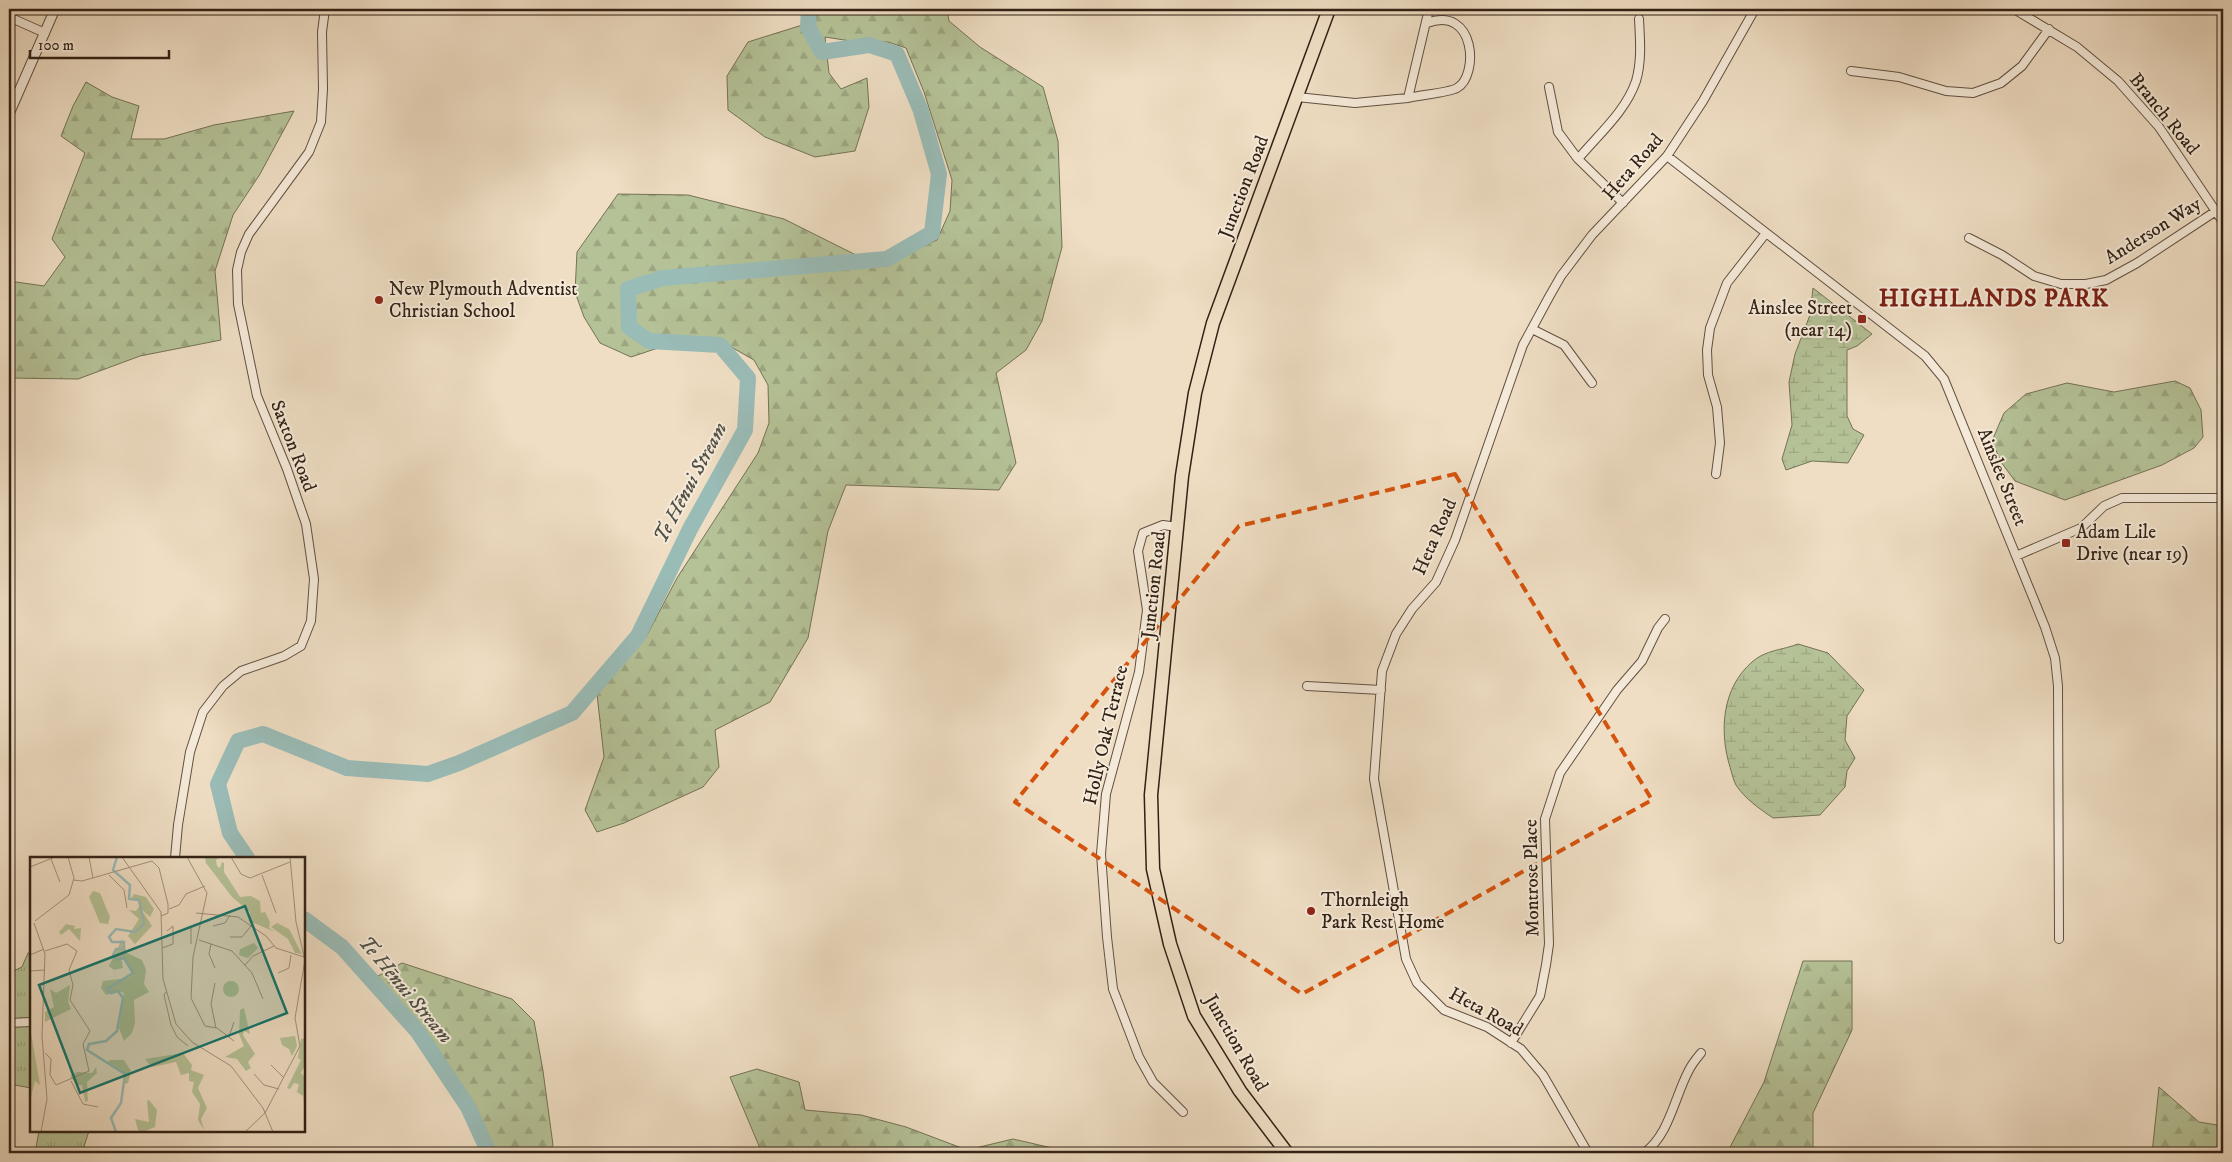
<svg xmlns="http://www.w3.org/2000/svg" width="2232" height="1162" viewBox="0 0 2232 1162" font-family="'IM FELL DW Pica',serif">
	<defs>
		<pattern id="grass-tufts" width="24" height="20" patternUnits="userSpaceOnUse" patternTransform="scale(1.25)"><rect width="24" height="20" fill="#b5c297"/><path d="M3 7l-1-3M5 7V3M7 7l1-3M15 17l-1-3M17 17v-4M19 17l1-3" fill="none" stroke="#9ca681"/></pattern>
		<pattern id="forest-firs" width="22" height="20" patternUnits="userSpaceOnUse" patternTransform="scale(1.25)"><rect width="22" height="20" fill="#b5c297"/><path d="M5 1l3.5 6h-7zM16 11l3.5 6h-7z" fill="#9ca681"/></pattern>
		<pattern id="wetland-marsh" width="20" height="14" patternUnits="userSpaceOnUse" patternTransform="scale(1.25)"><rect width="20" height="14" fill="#b5c297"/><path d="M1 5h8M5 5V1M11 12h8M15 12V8" fill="none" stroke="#9ca681"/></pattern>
	</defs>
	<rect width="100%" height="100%" fill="#efdec4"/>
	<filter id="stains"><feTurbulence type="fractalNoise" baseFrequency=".004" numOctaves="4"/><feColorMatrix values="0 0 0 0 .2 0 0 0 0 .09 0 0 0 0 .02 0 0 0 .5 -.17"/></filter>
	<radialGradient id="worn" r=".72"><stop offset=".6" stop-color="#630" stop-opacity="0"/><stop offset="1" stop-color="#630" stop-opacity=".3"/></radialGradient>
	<path fill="url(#grass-tufts)" stroke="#747256" d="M28,953H31V1088L9,1084V973L22,967Z
		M39,1131H89L82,1153H35Z"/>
	<path fill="url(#forest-firs)" stroke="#747256" d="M818,9H947L949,21L980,47L1043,87L1058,141L1062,247L1042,321L1026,350L996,373L1016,463L999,490L846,485L828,531L808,638L770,702L715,730L719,767L703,787L624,823L597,832L585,810L604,757L597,694L647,635L677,578L758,453L769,423L768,385L754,360L726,344L682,340L631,357L600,343L584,317L575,292L577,252L618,194L688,195L784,219L864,259L905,254L937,240L950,211L952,180L924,92L906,48L888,42H857L825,37L829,73L841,89L867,78L869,107L855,151L815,157L765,137L728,110L727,76L748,42L815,21Z
		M86,82L112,97L139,106L131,139H164L214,125L294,111L260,174L233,215L215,271L221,340L140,356L78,379L9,378V281L44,286L65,257L52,239L85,153L61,136L73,106Z
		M2175,381L2190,388L2201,410L2203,437L2194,448L2162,465L2065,500L2015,481L2001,462L1992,441L2004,413L2026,394L2067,383L2114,392Z
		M1803,961H1852V1030L1813,1113V1153H1727L1764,1082Z
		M402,963L512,999L534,1021L543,1071L553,1145L548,1153H480L481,1131L478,1112L378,976Z
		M757,1069L799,1082L805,1110L861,1115L906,1127L967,1150L1013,1139L1074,1153H762L730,1077Z
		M2159,1087L2199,1122L2223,1126V1153H2152Z"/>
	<path fill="url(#wetland-marsh)" stroke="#747256" d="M1813,288L1872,334L1857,346L1847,350V416L1853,429L1864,435L1848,463L1812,461L1786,470L1782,459L1792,425L1789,382L1795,354L1810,315Z
		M1798,644L1828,653L1864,690L1847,716L1845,740L1855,758L1847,771L1845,787L1820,815L1773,818C1760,809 1745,799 1736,785C1733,780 1732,773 1730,767C1719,731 1722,688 1752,662C1765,650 1783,650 1798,644Z"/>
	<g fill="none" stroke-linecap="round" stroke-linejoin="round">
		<path stroke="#9abcb7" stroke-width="16" d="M247,858L230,833L218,784L238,741L263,734L347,768L428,774L459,763L572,713L638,636L690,529L745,430L748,378L720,345L649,341L629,327L628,289L663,278L887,259L932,233L939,174L921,111L897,54L869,45L822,52L808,27L809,9
			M304,919L342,947L418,1032L468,1107L489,1153"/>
		<g stroke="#615041" stroke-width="10">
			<path id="minor" d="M2014,9L2077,47L2118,81L2159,127L2223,222
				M9,17L45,33
				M1851,71L1899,77L1946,91L1973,93L2001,83L2022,66L2049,29
				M1549,87L1558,132L1578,159L1623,203
				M1297,97L1355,103L1408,98L1429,9
				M1408,98C1419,95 1448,93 1457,88C1479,76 1476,5 1427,23
				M1667,156L1925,356L1944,379L2045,627L2055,658L2058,686L2059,939
				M1578,159C1598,135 1626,111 1636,81C1642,61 1640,39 1639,19
				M1969,238L2002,255L2034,276L2061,284H2086L2106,280L2137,263L2216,211
				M1532,329L1564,345L1592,383
				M1716,474L1720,443L1717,407L1708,375L1707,350L1710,328L1727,283L1766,233
				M1178,527L1163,525L1143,533L1138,551L1147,610L1139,672L1106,794L1101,854L1107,937L1113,989L1139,1057L1153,1082L1183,1112
				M2016,556L2081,528L2104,506L2122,498H2223
				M1307,686L1381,690
				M175,858L178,825L190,752L203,712L223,686L241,671L284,656L301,646L311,621L314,579L306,524L287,469L257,396L238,304L237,270L241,252L249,234L309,152L321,122L323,89L322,32L325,9
				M9,1023L31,1022
				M1511,1043L1540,996L1546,965L1549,944L1545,819L1560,773L1617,690L1642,661L1658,628L1665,619
				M1588,1153L1543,1075L1521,1049L1487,1027L1444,1010L1417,983L1406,959L1374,779L1382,671L1396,634L1412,609L1436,582L1455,540L1523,345L1549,297L1561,276L1592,235L1667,156L1703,101L1755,9
				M1644,1153C1669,1135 1674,1099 1688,1072C1691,1065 1696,1059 1701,1053"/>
		</g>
		<g stroke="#615041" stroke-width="11">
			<path id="tertiary" d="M9,114L55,9"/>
		</g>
		<g stroke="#322115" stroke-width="15">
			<path id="trunk" d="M1287,1153L1240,1091L1194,1016L1170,944L1153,869L1151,795L1182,476L1195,393L1213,323L1329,9"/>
		</g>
		<use href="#minor" stroke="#f5ead9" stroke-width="8"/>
		<use href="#tertiary" stroke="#f5ead9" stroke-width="9"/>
		<use href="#trunk" stroke="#efdec4" stroke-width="12"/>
	</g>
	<path fill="none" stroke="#d6530d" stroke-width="4" stroke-dasharray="10 6" stroke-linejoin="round" d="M1455,474L1652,800L1302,994L1015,802L1239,526Z"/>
	<g fill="#8f2418" stroke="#f5ead9" stroke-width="2">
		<circle cx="379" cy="300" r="5"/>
		<rect x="1857" y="314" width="10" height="10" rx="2.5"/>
		<rect x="2061" y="538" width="10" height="10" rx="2.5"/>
		<circle cx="1311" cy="911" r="5"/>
	</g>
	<g text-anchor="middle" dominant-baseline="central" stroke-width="4" stroke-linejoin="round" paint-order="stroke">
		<g font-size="19" fill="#322115" stroke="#f5ead9">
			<text transform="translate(2164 114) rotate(51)">Branch Road</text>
			<text transform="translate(1633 167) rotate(-49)">Heta Road</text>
			<text transform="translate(1244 187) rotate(-69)">Junction Road</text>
			<text transform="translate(2153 231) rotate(-32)">Anderson Way</text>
			<text transform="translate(293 446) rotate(69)">Saxton Road</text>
			<text transform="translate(2002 477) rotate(68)">Ainslee Street</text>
			<text transform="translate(1435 537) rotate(-66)">Heta Road</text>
			<text transform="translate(1154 585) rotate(-84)">Junction Road</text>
			<text transform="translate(1106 735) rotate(-77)">Holly Oak Terrace</text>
			<text transform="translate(1532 878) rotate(-91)">Montrose Place</text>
			<text transform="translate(1486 1012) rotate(29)">Heta Road</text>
			<text transform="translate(1236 1043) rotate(60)">Junction Road</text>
		</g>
		<g font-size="19" fill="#322115" stroke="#f5ead9" text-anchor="start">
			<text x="389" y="289">New Plymouth Adventist<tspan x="389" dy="22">Christian School</tspan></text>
			<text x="1852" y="308" text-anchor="end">Ainslee Street<tspan x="1852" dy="22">(near 14)</tspan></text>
			<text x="2076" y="532">Adam Lile<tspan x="2076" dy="22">Drive (near 19)</tspan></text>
			<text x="1321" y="900">Thornleigh<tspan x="1321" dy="22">Park Rest Home</tspan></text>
		</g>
		<g font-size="20" font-style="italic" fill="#515046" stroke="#f5ead9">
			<text transform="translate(691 483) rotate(-62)">Te Hēnui Stream</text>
			<text transform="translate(405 990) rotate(50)">Te Hēnui Stream</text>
		</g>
		<g font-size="24" font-weight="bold" letter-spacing="1" fill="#7a1f14" stroke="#f5ead9">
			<text x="1994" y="299">HIGHLANDS PARK</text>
		</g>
	</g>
	<g transform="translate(30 857)">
		<rect width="275" height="275" fill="#efdec4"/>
		<path d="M36,67L45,69L44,72L51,71L50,84L39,72L31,78L29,75ZM275,181V208L271,216L275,220L273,246V239L267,235L269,227L264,226L260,232L257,231L271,203L268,201L271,182ZM66,210L67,216L57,225L58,244L55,245L52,228H47L40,219L47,215L62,216Z" fill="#b5c297"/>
		<path d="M175,0H191L186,3L187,9L190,11L192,5L194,6V15L210,40L221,39L230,44L231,56L235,55L240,65L239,71L245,75L219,64L220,55L202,40L176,6ZM104,37L116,40L124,52L120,60L111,52L122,69L105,87L98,79L109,62L99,53L106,54L110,48L107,43H100ZM247,66L259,72L272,97L265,96L258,82L241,70ZM92,82L97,96L112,103L116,113L114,127L119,135L104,143L105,166L102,176L94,184L89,171L94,136L88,134L76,138L71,131L73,124L98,121L104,117L94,100L87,102L92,104L93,111L84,113L79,109ZM224,86L228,91L218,101L209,98L210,92ZM40,128L38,145L41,152L15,165V155L24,150L20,132L26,136ZM214,151L220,177L214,174L213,178L225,197L218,205L221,211L216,214L207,202L195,200L214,189L209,177L210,153ZM0,170L10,228L5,224L1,240ZM265,179L267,189L262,199L259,192L252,188L250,181ZM153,196L162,208L161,213L174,218L168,231L177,251L171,262L174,273L168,263L170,247L162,235L164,225L159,224V216L151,218L146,205L122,210L115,202ZM80,203H94L101,214L98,226L95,227L93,214L78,205ZM119,243L127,253L125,270L113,275L108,273L105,262L119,265L117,244Z" fill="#b5c297"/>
		<path d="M63,34L70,36L80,60L78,67L70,66L59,40ZM193 132a8 8 0 1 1 16 0a8 8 0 1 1-16 0Z" fill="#b5c297"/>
		<path fill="none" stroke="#9abcb7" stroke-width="2.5" d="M86,275L81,261L91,246L95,217L57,193L59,187L76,184L87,174L93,141L88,134L81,136L77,132L103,116L94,101L87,103L83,98L86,92H94V85H82L79,80L86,72L105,75L114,67L109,43L99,42L100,28L83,13L87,0"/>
		<path fill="none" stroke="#a3927e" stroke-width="1" d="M59,0L63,21M92,0L131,55L133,122L146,167L162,185L201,209L233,251L243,275M157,0L177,36L163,100L161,141L175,169L187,171L204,184M201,0L211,17L220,21L260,5M21,2L30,25M0,10L25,0M79,18L94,33L97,51M232,18L246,56M43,23L52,24L122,4L129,11L138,47V56L131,59M139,52L149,48L156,37L175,29M166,56L208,60L236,79L246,91L274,100M5,64L39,38L44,21L38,0M4,66L15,97L12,179L17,242L11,275M183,69L195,66L200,58M200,80H212L221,69M169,83L202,94L222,116L233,142M161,87V71M181,87L179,97L185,111M132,91L143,87V69L137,74M0,98L14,92M215,108L223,99L244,89M0,114L15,113M248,116L259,111L261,98M185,126L181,147L186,171M136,135L134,138L141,168L147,180L158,189M199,180L204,165M15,196L21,202L20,218L26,228L59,214L53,187L60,174L40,143L43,128L39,113L47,94L37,87L15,94M241,208L254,221M224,217L234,228L249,232M41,224L53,247L68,250M215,275L235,256L270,189L265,161L275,103L266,65L260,0"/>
		<path fill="#0f766e" fill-opacity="0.15" stroke="#0f766e" stroke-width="2.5" d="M215,49L257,156L50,236L9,128Z"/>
		<rect width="275" height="275" fill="none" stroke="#322115" stroke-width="2.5"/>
	</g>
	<rect width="2232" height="1162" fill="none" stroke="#efdec4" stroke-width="30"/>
	<rect x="10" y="10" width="2212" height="1142" fill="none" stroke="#322115" stroke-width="2.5"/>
	<rect x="15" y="15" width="2202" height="1132" fill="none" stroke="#322115"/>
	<path d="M30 50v8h139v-8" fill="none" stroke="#322115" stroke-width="2.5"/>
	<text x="38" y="50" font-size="15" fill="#322115" stroke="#f5ead9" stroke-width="4" paint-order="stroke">100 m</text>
	<rect width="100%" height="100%" filter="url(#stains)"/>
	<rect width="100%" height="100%" fill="url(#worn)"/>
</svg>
